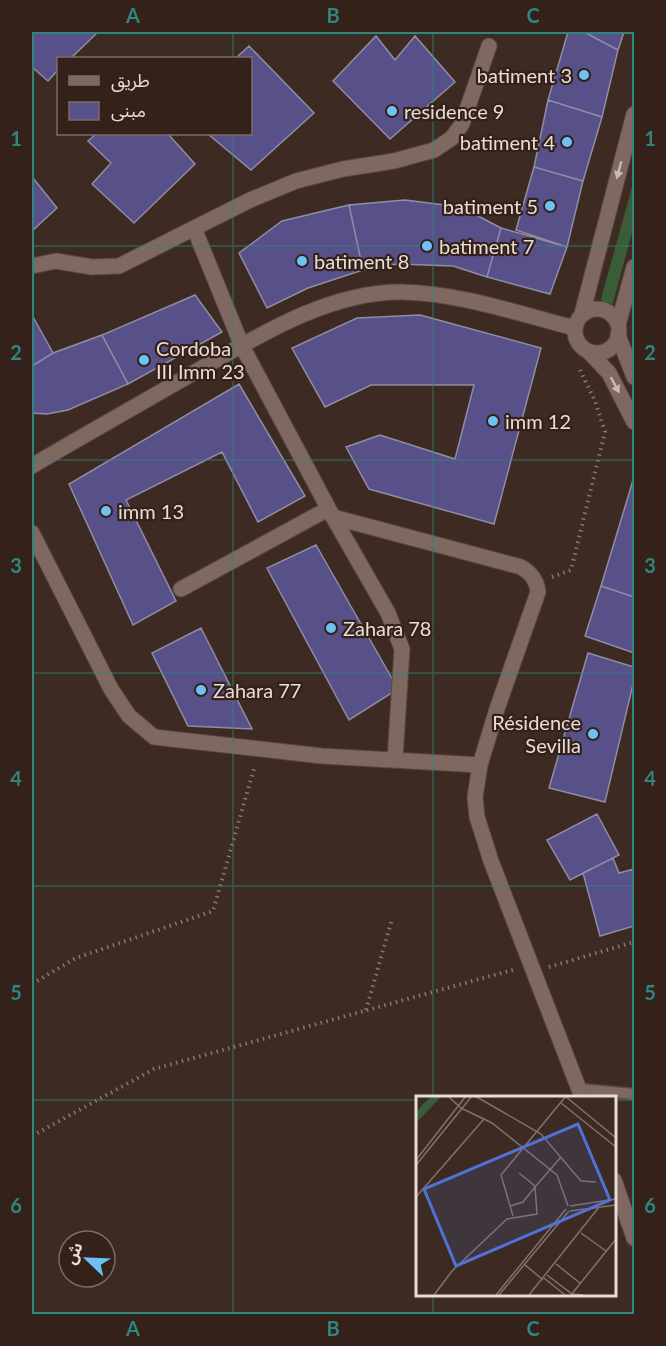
<svg xmlns="http://www.w3.org/2000/svg" width="666" height="1346" viewBox="0 0 666 1346" font-family="Lato,'Noto Sans Arabic',sans-serif">
	<rect width="100%" height="100%" fill="#3d2b23"/>
	<path fill="#395d37" d="M634,180V225L613,303L606,306L601,299Z"/>
	<path fill="#585088" stroke="#8f8da2" stroke-width="1.5" d="M32,32H98L71,58H58V70L48,81L32,67Z
		M568,32H584L618,50L602,117L548,100Z
		M584,32H624L618,50Z
		M376,36L395,60L415,36L455,82L390,139L333,81Z
		M249,46L314,113L251,170L208,134H250V58H236Z
		M548,100L602,117L583,181L534,167Z
		M96,134H168L195,164L134,223L92,184L111,163L88,141Z
		M534,167L583,181L567,247L516,230Z
		M33,178L57,208L32,231V179Z
		M405,200L461,207L501,228L487,277L453,266L397,264L363,270L349,205Z
		M349,205L363,270L308,288L267,308L239,253L282,221Z
		M501,228L567,247L550,294L487,277Z
		M195,295L222,332L128,384L102,335Z
		M32,315L53,353L32,366Z
		M420,315L541,348L494,524L369,489L346,447L380,435L455,459L474,385H371L325,407L292,348L357,318Z
		M102,335L128,384L68,410L47,414L32,413V366L53,353Z
		M239,384L305,496L258,522L222,452L126,500L176,601L133,625L69,484Z
		M634,477V597L601,586Z
		M316,545L398,689L349,720L267,568Z
		M601,586L634,597V653L585,636Z
		M201,628L252,729L188,726L152,653Z
		M588,653L634,667V680L605,802L549,788Z
		M597,814L619,855L570,880L547,840Z
		M613,858L619,873L634,869V926L600,936L583,873Z"/>
	<g fill="none" stroke-linecap="round" stroke-linejoin="round">
		<g stroke="#574841" stroke-width="13">
			<path id="service" d="M580,1089L634,1094"/>
		</g>
		<g stroke="#574841" stroke-width="17">
			<path id="minor" d="M194,228L242,346L333,517L521,567C531,573 537,580 538,592L497,709L480,765L475,797L477,817L491,861L582,1097
				M32,266L56,261L92,267L119,266L250,200L296,181L343,169L394,161L434,150L452,138L462,124L489,46
				M575 331a22 22 0 1 1 44 0a22 22 0 1 1-44 0Z
				M582,314L634,114
				M618,325L634,267
				M618,335L634,377
				M589,352L609,373L634,422
				M32,466C81,437 131,409 181,380C247,343 324,291 402,292C460,293 519,314 575,328
				M333,517L388,613L402,649L395,759
				M32,533L111,689L129,716L154,737L322,756L480,765
				M181,589L328,509
				M614,1180L634,1238"/>
		</g>
		<path stroke="#877770" stroke-width="4" stroke-dasharray="1.5 4.5" stroke-linecap="butt" d="M552,577L571,570L605,432L595,401L580,370
			M549,967L634,942
			M32,984L76,958L213,911L255,765
			M366,1010L392,919
			M32,1136L154,1069L516,969"/>
		<use href="#service" stroke="#7e6860" stroke-width="10"/>
		<use href="#minor" stroke="#7e6860" stroke-width="15"/>
	</g>
	<defs><path id="oneway-solid" d="M-6-.8H1V-3.2L6.5 0L1 3.2V.8H-6Z" transform="scale(1.5)"/></defs>
	<g fill="#cabab4">
		<use href="#oneway-solid" transform="translate(619 170) rotate(105)"/>
		<use href="#oneway-solid" transform="translate(615 385) rotate(62)"/>
	</g>
	<path fill="none" stroke="#30857e" stroke-width="1.5" stroke-opacity="0.55" d="M233,32V58M433,32V1097M233,134V1314M32,246H634M32,460H634M32,673H634M32,886H634M32,1100H417M614,1100H634M433,1294V1314"/>
	<g fill="#6ec2f3" stroke="#33211a" stroke-width="2">
		<circle cx="584" cy="75" r="6"/>
		<circle cx="392" cy="111" r="6"/>
		<circle cx="567" cy="142" r="6"/>
		<circle cx="550" cy="206" r="6"/>
		<circle cx="427" cy="246" r="6"/>
		<circle cx="302" cy="261" r="6"/>
		<circle cx="144" cy="360" r="6"/>
		<circle cx="493" cy="421" r="6"/>
		<circle cx="106" cy="511" r="6"/>
		<circle cx="331" cy="628" r="6"/>
		<circle cx="201" cy="690" r="6"/>
		<circle cx="593" cy="734" r="6"/>
	</g>
	<g text-anchor="middle" dominant-baseline="central" stroke-width="4.5" stroke-linejoin="round" paint-order="stroke">
		<g font-size="20" fill="#eaddd8" stroke="#33211a" text-anchor="start">
			<text x="572" y="75" text-anchor="end">batiment 3</text>
			<text x="404" y="111">residence 9</text>
			<text x="555" y="142" text-anchor="end">batiment 4</text>
			<text x="538" y="206" text-anchor="end">batiment 5</text>
			<text x="439" y="246">batiment 7</text>
			<text x="314" y="261">batiment 8</text>
			<text x="156" y="348">Cordoba<tspan x="156" dy="23">III Imm 23</tspan></text>
			<text x="505" y="421">imm 12</text>
			<text x="118" y="511">imm 13</text>
			<text x="343" y="628">Zahara 78</text>
			<text x="213" y="690">Zahara 77</text>
			<text x="581" y="722" text-anchor="end">Résidence<tspan x="581" dy="23">Sevilla</tspan></text>
		</g>
	</g>
	<g transform="translate(416 1096)">
		<rect width="200" height="200" fill="#3d2b23"/>
		<path d="M15,0H26L0,27V16Z" fill="#395d37"/>
		<path fill="none" stroke="#82726b" stroke-width="1.5" d="M32,0L45,12L76,27L141,79L152,110M59,0L125,38L165,85L180,86M149,0L200,42M145,7L200,51M0,64L50,0M0,69L56,0M103,77L119,90M0,101L68,23M94,110L107,106L119,91M154,110L200,103M154,115L200,109M97,120L85,79L150,0M165,137L190,155M108,168L127,184M140,168L164,187M131,179L156,198L167,199M128,182L149,199M18,199L36,175L91,123L121,118L119,91L145,61M80,199L150,113M83,199L153,115M113,199L183,111M155,199L200,143"/>
		<path fill="#5072d8" fill-opacity="0.15" stroke="#5072d8" stroke-width="3" d="M162,28L194,104L40,170L8,93Z"/>
		<rect width="200" height="200" fill="none" stroke="#eaddd8" stroke-width="3"/>
	</g>
	<rect width="666" height="1346" fill="none" stroke="#33211a" stroke-width="66"/>
	<rect x="57" y="57" width="195" height="78" fill="#33211a" stroke="#7c6c66" stroke-width="1.5"/>
	<rect x="69" y="76" width="30" height="9" fill="#7e6860" stroke="#7c6c66" stroke-width="1.5"/>
	<text x="111" y="87" font-size="18" fill="#eaddd8">طريق</text>
	<rect x="69" y="102" width="30" height="18" fill="#585088" stroke="#7c6c66" stroke-width="1.5"/>
	<text x="111" y="117" font-size="18" fill="#eaddd8">مبنى</text>
	<g transform="translate(87 1259) rotate(293)"><circle r="28" fill="#33211a" stroke="#7c6c66" stroke-width="1.5"/>
	<path d="M0-4.5L10 22L0 15L-10 22Z" fill="#6ec2f3"/>
	<text y="-9" font-size="16" font-weight="bold" text-anchor="middle" fill="#eaddd8">ش</text>
	</g>
	<rect x="33" y="33" width="600" height="1280" fill="none" stroke="#30857e" stroke-width="2"/>
	<g font-size="20" text-anchor="middle" font-weight="bold" fill="#30857e">
		<text x="133" y="23">A</text>
		<text x="333" y="23">B</text>
		<text x="533" y="23">C</text>
		<text x="16" y="146">1</text>
		<text x="650" y="146">1</text>
		<text x="16" y="360">2</text>
		<text x="650" y="360">2</text>
		<text x="16" y="573">3</text>
		<text x="650" y="573">3</text>
		<text x="16" y="786">4</text>
		<text x="650" y="786">4</text>
		<text x="16" y="1000">5</text>
		<text x="650" y="1000">5</text>
		<text x="16" y="1213">6</text>
		<text x="650" y="1213">6</text>
		<text x="133" y="1336">A</text>
		<text x="333" y="1336">B</text>
		<text x="533" y="1336">C</text>
	</g>
</svg>
